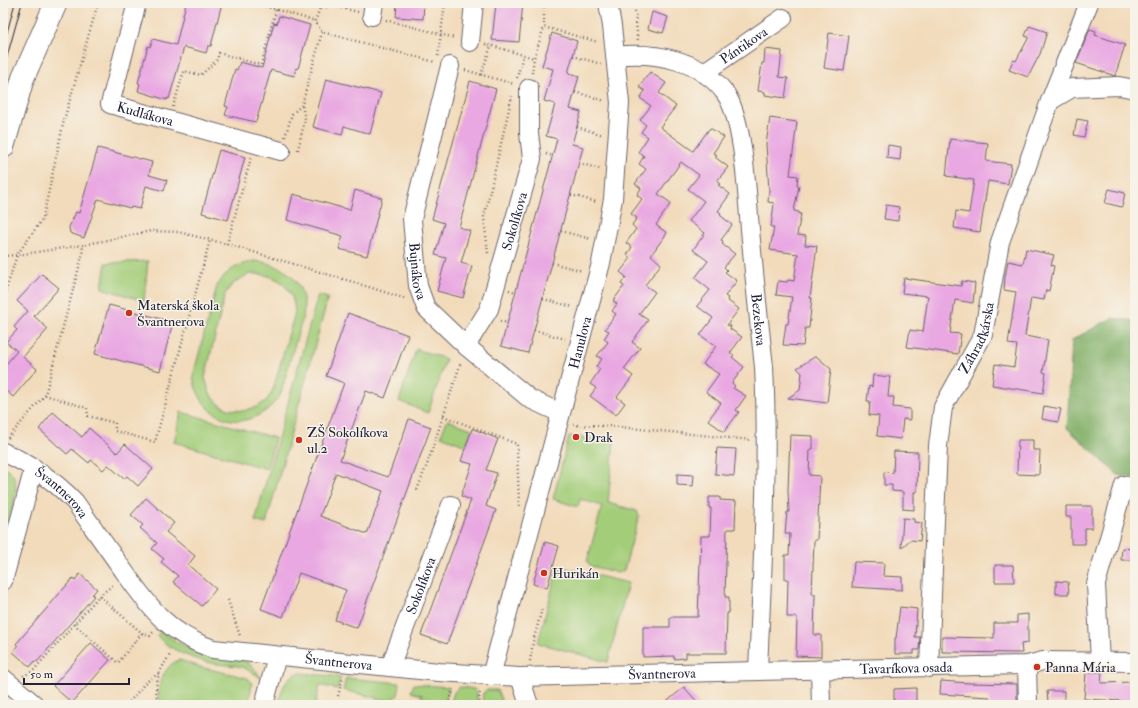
<svg xmlns="http://www.w3.org/2000/svg" width="1138" height="708" viewBox="0 0 1138 708" font-family="'IM FELL Double Pica',serif">
	<rect width="100%" height="100%" fill="#f7f3e8"/>
	<filter id="ink" filterUnits="userSpaceOnUse"><feTurbulence type="fractalNoise" baseFrequency=".025" numOctaves="2"/><feDisplacementMap in="SourceGraphic" scale="8" xChannelSelector="R" yChannelSelector="G"/><feConvolveMatrix kernelMatrix="1 2 1 2 8 2 1 2 1" color-interpolation-filters="sRGB"/></filter>
	<filter id="wash" filterUnits="userSpaceOnUse"><feTurbulence type="fractalNoise" baseFrequency=".012" numOctaves="4" result="noise"/><feDisplacementMap in="SourceGraphic" scale="16" xChannelSelector="R" yChannelSelector="G"/><feGaussianBlur stdDeviation="0.9" result="paint"/><feColorMatrix in="noise" values="0 0 0 0 0 0 0 0 0 0 0 0 0 0 0 0 0 1.4 0 .05"/><feComposite in="paint" operator="in"/></filter>
	<g filter="url(#wash)">
		<rect width="100%" height="100%" fill="#f2dbbb"/>
		<path fill="#a3cd79" stroke="#62785a" fill-rule="evenodd" d="M148,261L144,301L102,288L106,263Z
			M254,261C281,263 304,278 304,308C304,318 299,328 297,337C291,356 286,375 281,393C255,437 201,426 193,376L217,286C228,269 235,266 254,261ZM250,274C276,273 293,285 295,312L273,390L267,400L257,407L243,411L228,409L219,404L210,394L205,378L225,294C232,283 239,279 250,274Z
			M318,295L328,298L266,524L255,521Z
			M416,349L446,359L428,413L399,401Z
			M181,412L275,438L267,469L174,442Z
			M447,420L472,429L466,446L441,436Z
			M569,436L614,442L608,503L637,511L639,516L624,570L618,573L591,566L587,562L602,506L580,499L578,507L553,499Z
			M3,467C29,475 8,520 3,537Z
			M558,566L628,583L608,662L538,643Z
			M161,631C176,642 191,651 210,657C234,664 244,650 261,678C255,674 249,670 242,667C235,665 225,665 217,664C200,662 167,650 157,635Z
			M180,660L200,667L248,678L252,684L248,705H161C155,693 161,673 172,664C174,662 177,661 180,660Z
			M301,673L341,677L337,689L320,685L315,705H278C281,692 285,675 301,673Z
			M346,678L400,683L398,695L390,701L343,690Z
			M414,684L448,687L449,689L444,705H419L422,695L411,692Z
			M461,687L474,689L477,693V700L478,705H451C452,698 453,689 461,687Z
			M487,690H497L501,699L500,705H485C482,701 482,698 483,693Z"/>
		<path fill="#82b069" stroke="#526952" d="M1112,318L1135,321V478L1118,475L1067,428L1072,340Z"/>
		<g id="blocks">
			<path fill="#e9a8e2" fill-rule="evenodd" d="M186,3H222L211,46H208L206,53L184,47L169,99L167,98V100L138,91L140,84L138,83L148,46L150,47L153,39L176,45Z
				M397,3H424L423,19L396,17Z
				M496,3H523L519,42L492,40Z
				M652,12L668,17L663,33L648,29Z
				M279,16L310,25L298,69L296,68L294,76L271,70L256,122L225,115L228,107L225,106L235,69L237,70L240,62L262,68L274,23L277,24Z
				M1029,26L1047,32L1040,54L1028,77L1009,70L1013,60L1016,61L1029,37L1025,36Z
				M1090,29L1096,31L1095,35L1125,45L1115,76L1076,63Z
				M552,33L577,41L568,73L579,76L570,109L581,112L572,144L583,147L528,353L501,346L557,139L546,136L555,104L544,101L553,69L542,66Z
				M829,33L849,36L844,71L824,68Z
				M765,49L782,51L779,77L788,78L785,98L765,95V92L758,91L762,63H764Z
				M650,72L666,83L659,93L676,106L660,127L693,151L710,128L724,137L713,153L717,155L715,157L728,167L717,181L720,184L718,185L730,194L718,211L721,213L720,215L732,225L721,240L723,241L722,244L735,254L724,267L727,270L725,272L737,281L725,296L728,298L727,300L739,309L727,325L731,326L730,329L742,337L730,353L734,355L732,357L744,367L732,383L735,386L733,388L746,396L736,410L739,412L724,432L708,420L721,403L706,392L719,374L703,364L716,346L700,335L713,318L697,306L710,290L695,278L708,261L693,250L705,233L689,221L704,201L688,189L699,175L681,162L658,194L671,203L656,225L667,233L651,255L661,264L645,285L655,292L639,314L648,320L632,342L640,348L624,369L633,376L617,397L625,403L616,415L590,396L596,388L590,384L600,369L596,366L602,359L597,356L608,342L604,339L609,331L605,329L616,314L612,311L617,304L613,301L624,286L621,284L626,277L620,272L631,258L627,255L632,247L626,243L636,229L632,225L637,218L631,214L642,199L637,195L641,188L635,184L646,169L639,164L644,156L638,152L648,137L641,132L646,125L640,120L651,106L640,98L645,91L639,87Z
				M326,79L381,93L370,134L344,126L342,135L313,127Z
				M470,81L496,89L459,227L470,231L461,263L472,266L463,298L437,291L446,258L435,255L444,223L432,219Z
				M770,118L797,122L790,175L798,176L797,186H799L794,211L799,212V214H801L797,235L806,236L805,245L817,246L810,298H812L809,328H805L803,346L783,345L786,324H788L792,297L776,295L778,281L787,282L788,280L794,281L798,254L770,250L774,227H771L774,203L768,202L769,191L766,144Z
				M1077,119L1088,121L1084,137L1074,135Z
				M950,139L988,143L986,161L1011,164L1008,184L988,181L980,232L954,228L956,211L969,213L974,180L946,176Z
				M888,145L901,147L900,160L887,158Z
				M98,148L152,162L149,175L167,180L164,191L146,186L140,209L131,207L130,208L98,199L84,238L70,233L69,227L76,212L79,213Z
				M219,150L245,157L228,220L202,213Z
				M1109,189L1125,193L1122,207L1105,203Z
				M355,190L382,198L367,256L339,249L343,236L287,220L293,194L350,210Z
				M886,205L899,207L898,221L884,219Z
				M1026,249L1054,255L1051,265L1054,266L1049,291L1046,290L1044,300L1031,298L1025,336L1048,340L1043,372L1046,373L1043,393L992,385L995,364L1014,367L1017,345L1008,344L1016,292L1004,290L1005,277L1008,261L1023,264Z
				M42,274L59,288L34,316L48,329L23,357L37,369L13,397L3,388V368L17,351L6,342L17,330L14,327L28,311L17,301Z
				M904,278L961,286L962,281L975,283L973,303L955,300L950,333L961,334L958,354L907,347L910,330L923,332L928,296L902,293Z
				M109,305L173,322L160,371L95,354Z
				M348,313L408,335L385,398L366,391L340,460L388,477L409,419L431,427L357,628L335,620L346,590L299,573L283,617L261,609L344,383L326,376ZM336,473L383,491L367,534L320,516Z
				M816,356L831,369L827,403L788,398L800,390L802,373L797,368Z
				M873,375L890,377L888,397H894L893,407L910,409V420L903,419L901,439L877,436L879,416L869,415L870,401H867L869,386L872,387Z
				M1044,406L1061,409L1058,422L1042,419Z
				M53,412L82,437L89,428L117,453L125,444L153,469L138,486L127,476L124,479L108,465L103,470L91,460L89,463L72,449L67,454L39,429Z
				M472,429H474L498,439L486,470L497,473L486,506L496,510L447,644L421,635L471,500L461,496L472,464L461,461Z
				M790,435L813,436V449H810L809,475L820,476L817,540H814L812,594H815L814,635H821V657L796,656L797,617H787L788,579H785V555H789L790,534H785L787,512H789L788,491Z
				M1018,440H1033V450H1040L1039,475L1017,474Z
				M717,448L736,449L734,476L715,474Z
				M894,451L918,452L917,492H914V510L903,509V492L892,491V485H884V472L893,473Z
				M677,474L694,475L693,486L677,485Z
				M709,497H720V500L736,501L735,529H727L725,597H729V613H727L726,653H686V658L674,659V656L643,657V627H670V617H698L701,536H710L711,508H709Z
				M146,498L174,523L166,532L195,556L188,565L216,589L202,606L173,582L178,576L161,562L164,559L152,549L157,543L140,528L143,525L131,515Z
				M1066,506H1092V528H1085V544H1071V517H1066Z
				M903,518L914,519V522L922,523L920,541L910,540L901,548Z
				M545,542L559,546L547,588L533,584Z
				M1122,548L1135,549V560H1121Z
				M854,562L884,563L883,576L902,577V590L852,587Z
				M995,565H1013L1014,582H995Z
				M80,574L97,589L92,595L94,596L37,662L35,661L30,667L13,652L18,646L16,644L73,578L75,580Z
				M1056,581L1068,582L1069,594H1056Z
				M900,607L917,609L915,637H920L919,650H914V654H895V638H896Z
				M1028,614V643L1021,644L1022,653L942,652V637L994,638V623H1017V615Z
				M91,643L110,660L72,703L53,686Z
				M1086,672H1102L1101,683L1135,682V702L1122,703V701L1084,699Z
				M941,681L969,683L1017,684V704L989,705V697L940,694Z
				M684,687L700,705H663Z
				M916,688V705H894V689Z
				M1047,691H1064V702H1048Z"/>
		</g>
	</g>
	<g filter="url(#ink)">
		<use href="#blocks" fill-opacity="0" stroke="#6b6368" stroke-width="1"/>
		<g fill="none" stroke-linecap="round" stroke-linejoin="round">
			<g stroke="#6b6368" stroke-width="20">
				<g id="minor">
					<path id="s1" d="M137,3L110,104L281,151"/>
					<path d="M372,16L374,3"/>
					<path d="M470,42L474,3"/>
					<path id="s2" d="M615,56C654,51 701,60 725,93C744,119 747,195 750,229C754,275 759,321 764,367C769,468 762,570 758,671"/>
					<path id="s3" d="M450,66L412,219L418,286L426,308L466,346L530,399L560,413"/>
					<path id="s4" d="M703,73L783,18"/>
					<path d="M1050,101L1072,88L1119,86L1135,89"/>
					<path id="s5" d="M466,346L489,309L532,159L529,133V88"/>
					<path id="s6" d="M3,452C30,464 54,480 75,502C90,523 105,545 121,567C148,605 166,633 213,649L439,672L520,677L758,671L1027,665L1043,661L1135,662"/>
					<path d="M3,581L34,468"/>
					<path d="M1100,662L1096,584L1124,485"/>
					<path d="M1027,665L1028,705"/>
					<path id="s7" d="M390,667L451,505"/>
					<path id="s8" d="M929,668L938,446L943,407L983,335L1000,242L1050,101L1089,3"/>
					<path d="M820,669L821,705"/>
					<path id="s9" d="M491,676L601,263L613,199L620,103L612,26L608,3"/>
					<path d="M520,677L529,705"/>
					<path d="M3,678L35,705"/>
					<path d="M264,705L277,656"/>
				</g>
			</g>
			<g stroke="#6b6368" stroke-width="24">
				<path id="major" d="M3,147L23,78L56,3"/>
			</g>
			<path stroke="#6b6368" stroke-width="2.5" stroke-dasharray="1 3" stroke-linecap="butt" d="M254,3L315,21
				M544,3V27
				M634,3L638,41
				M358,12L334,6L320,8L315,21L322,32L435,62
				M386,20L455,38
				M485,44L534,58L544,27L598,42
				M438,56L445,3
				M573,56L601,64
				M465,70L514,84
				M532,73L534,58
				M481,75L491,46
				M517,78L523,55
				M575,92L605,101
				M173,107L184,71L201,75L217,60L219,53L261,65L276,10
				M577,127L603,135
				M285,137L292,114L302,105L322,32
				M298,150L305,119L302,105
				M546,154L553,156
				M579,163L600,169
				M571,195L597,202
				M561,231L591,239
				M227,244L251,158
				M488,253L484,217L512,96
				M3,256L17,255L43,218L64,120L98,3
				M552,263L583,271
				M509,290L516,292
				M3,299L17,255L83,245L151,231L178,232L227,244L353,282L406,299
				M543,299L573,307
				M500,321L508,323
				M534,330L565,339
				M45,395L87,408L88,416L115,423V431L155,442L210,240
				M443,416L517,444L519,506
				M573,425L609,426L752,440
				M8,438L45,395L82,256L83,245
				M417,490L428,462L461,362
				M99,596L114,584
				M228,600L240,636
				M74,624L118,663L142,633
				M530,661L533,642L542,609
				M23,676L33,671L99,596L142,633L150,636L154,631
				M480,689L479,700L482,705
				M338,696L343,677
				M127,705L145,683L159,673
				M158,705C153,681 159,672 171,653
				M449,705L453,689"/>
			<use href="#minor" stroke="#fff" stroke-width="18"/>
			<use href="#major" stroke="#fff" stroke-width="22"/>
			<path stroke="#22223b" stroke-width="1" d="M3,47L15,3
				M3,71L22,3"/>
		</g>
	</g>
	<g fill="#c8321e" stroke="#f7f3e8" stroke-width="1.5">
		<circle cx="129" cy="313" r="4"/>
		<circle cx="576" cy="437" r="4"/>
		<circle cx="299" cy="440" r="4"/>
		<circle cx="544" cy="573" r="4"/>
		<circle cx="1037" cy="667" r="4"/>
	</g>
	<g text-anchor="middle" dominant-baseline="central" stroke-width="3" stroke-linejoin="round" paint-order="stroke">
		<g font-size="14" fill="#22223b" stroke="#f7f3e8">
			<text stroke="none"><textPath href="#s4" startOffset="49">Pántikova</textPath></text>
			<text stroke="none"><textPath href="#s1" startOffset="141">Kudlákova</textPath></text>
			<text stroke="none"><textPath href="#s5" startOffset="135">Sokolíkova</textPath></text>
			<text stroke="none"><textPath href="#s3" startOffset="210">Bujnákova</textPath></text>
			<text stroke="none"><textPath href="#s2" startOffset="352">Bezekova</textPath></text>
			<text stroke="none"><textPath href="#s8" startOffset="339">Záhradkárska</textPath></text>
			<text stroke="none"><textPath href="#s9" startOffset="345">Hanulova</textPath></text>
			<text stroke="none"><textPath href="#s6" startOffset="72">Švantnerova</textPath></text>
			<text stroke="none"><textPath href="#s7" startOffset="87">Sokolíkova</textPath></text>
			<text stroke="none"><textPath href="#s6" startOffset="420">Švantnerova</textPath></text>
			<text stroke="none"><textPath href="#s6" startOffset="988">Tavaríkova osada</textPath></text>
			<text stroke="none"><textPath href="#s6" startOffset="744">Švantnerova</textPath></text>
		</g>
		<g font-size="14" fill="#22223b" stroke="#f7f3e8" text-anchor="start">
			<text x="137" y="305">Materská škola<tspan x="137" dy="16">Švantnerova</tspan></text>
			<text x="307" y="432">ZŠ Sokolíkova<tspan x="307" dy="16">ul.2</tspan></text>
			<text x="584" y="437">Drak</text>
			<text x="552" y="573">Hurikán</text>
			<text x="1045" y="667">Panna Mária</text>
		</g>
	</g>
	<rect width="1138" height="708" fill="none" stroke="#f7f3e8" stroke-width="16"/>
	<path d="M24 678v6h105v-6" fill="none" stroke="#22223b" stroke-width="2"/>
	<text x="30" y="678" font-size="12" fill="#22223b" stroke="#f7f3e8" stroke-width="3" paint-order="stroke">50 m</text>
</svg>
